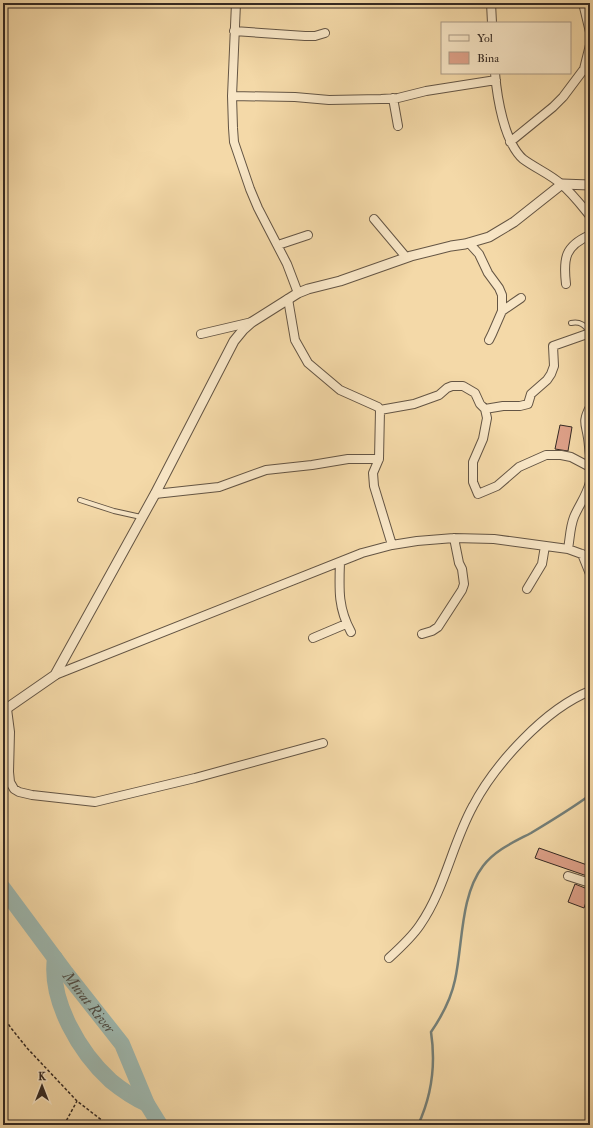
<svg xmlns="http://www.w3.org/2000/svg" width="593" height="1128" viewBox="0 0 593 1128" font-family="'IM FELL Double Pica',serif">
	<rect width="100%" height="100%" fill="#f4d9a8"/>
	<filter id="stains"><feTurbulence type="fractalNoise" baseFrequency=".005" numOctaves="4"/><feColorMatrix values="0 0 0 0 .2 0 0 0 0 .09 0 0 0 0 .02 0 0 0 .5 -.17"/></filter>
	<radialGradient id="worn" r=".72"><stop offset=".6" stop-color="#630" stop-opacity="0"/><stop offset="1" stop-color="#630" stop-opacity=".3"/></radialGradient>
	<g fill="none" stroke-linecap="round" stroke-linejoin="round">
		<path stroke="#747f78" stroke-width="2.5" d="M418,1125C432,1095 436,1065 431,1032C442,1016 451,999 455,980C463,944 460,896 483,866C495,850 514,842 531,833C551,821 571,809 590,795"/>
		<g stroke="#9eb9b1" stroke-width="16">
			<path id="s1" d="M3,888L66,973L122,1044L147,1104L160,1125"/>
			<path d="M55,958C49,1001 80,1053 111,1081C122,1090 134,1098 147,1104"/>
		</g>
	</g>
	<path fill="#dea189" stroke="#342923" d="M560,425L572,427L568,451L555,449Z
		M539,848L590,866V877L535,858Z
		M575,884L590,890L584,908L568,902Z"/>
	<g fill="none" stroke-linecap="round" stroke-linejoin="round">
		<g stroke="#645544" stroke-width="6">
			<path id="service" d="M571,323C580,321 585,325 590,333
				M80,500L114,511L141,517"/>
		</g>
		<g stroke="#645544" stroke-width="10">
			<path id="minor" d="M236,3L232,96L233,128L234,142L250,189L258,208L287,264L298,293
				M491,3L492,23
				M583,3L590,32
				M234,31L305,36H315L325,33
				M495,73C497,97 504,142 523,159C535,168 550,174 561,184C572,193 581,205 590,216
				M232,96L295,97L329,100L381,99L398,98L426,91L496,80
				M393,98L398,126
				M510,142L553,107L563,97L584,69L590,45
				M374,219L406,257
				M469,243L479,254L488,273L499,288L502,295V311L492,334L489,340
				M278,245L308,235
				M566,284C563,258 565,246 590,235
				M288,299L295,340L308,363L340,390L378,407L380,410L379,459L373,473L374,486L392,545
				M502,311L521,298
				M201,334L252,322
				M590,407C582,422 586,424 588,438C589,444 589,449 590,455
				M485,409L503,406H520L528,404L531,394L547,380L551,374L554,366L553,346L590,333
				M380,410L414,404L439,395L447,388L452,386H463L475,393L480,404L485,409L487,418L483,439L473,462V482L478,494L497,486L519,467L546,455H561L571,457L590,467
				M155,494L219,487L266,470L312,465L348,459H379
				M568,549C570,538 570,527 574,517C579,505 587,495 590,482
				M582,554L590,574
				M340,562C339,590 338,608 351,632
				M527,589L542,564L545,546
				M422,634L432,631L438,627L462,590L464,584L462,569L459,563L454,538
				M313,638L346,624
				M55,675L362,553L392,545L417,541L454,538L494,539L568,549L590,557
				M7,709L10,732L9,772L10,782L14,789L19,792L32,795L95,802L195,778L323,743
				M568,876L590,883
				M389,958C400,948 412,937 420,925C445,889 452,844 473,806C495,764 545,709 590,691"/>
		</g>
		<g stroke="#645544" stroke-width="11">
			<path id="tertiary" d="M3,711L55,675L155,494L234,341L243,330L252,322L298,293L308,289L340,281L411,256L451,246L465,244L489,237L514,222L562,184L590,185"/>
		</g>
		<path stroke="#342923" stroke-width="1.5" stroke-dasharray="3 2" stroke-linecap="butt" d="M3,1016L11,1028L27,1048L77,1101L108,1125
			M64,1125L77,1101"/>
		<use href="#service" stroke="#f8e6c6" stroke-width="4"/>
		<use href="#minor" stroke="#f8e6c6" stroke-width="8"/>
		<use href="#tertiary" stroke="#f8e6c6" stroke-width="9"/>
	</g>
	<g text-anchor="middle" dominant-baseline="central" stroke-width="3" stroke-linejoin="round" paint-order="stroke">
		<g font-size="15" font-style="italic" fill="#4e4d46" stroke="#f8e6c6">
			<text stroke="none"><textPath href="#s1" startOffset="143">Murat River</textPath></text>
		</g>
	</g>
	<rect width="593" height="1128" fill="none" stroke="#f4d9a8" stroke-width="16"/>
	<rect x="4" y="4" width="585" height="1120" fill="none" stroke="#342923" stroke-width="2"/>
	<rect x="8" y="8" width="577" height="1112" fill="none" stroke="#342923"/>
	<rect x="441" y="22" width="130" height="52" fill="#f8e6c6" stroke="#aa9a85"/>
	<rect x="449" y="35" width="20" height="6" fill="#f8e6c6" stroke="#aa9a85"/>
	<text x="477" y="42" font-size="12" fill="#342923">Yol</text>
	<rect x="449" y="52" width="20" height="12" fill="#dea189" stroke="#aa9a85"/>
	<text x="477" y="62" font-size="12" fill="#342923">Bina</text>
	<g transform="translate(42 1086)" stroke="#f8e6c6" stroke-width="3" paint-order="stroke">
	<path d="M0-3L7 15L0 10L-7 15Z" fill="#342923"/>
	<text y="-6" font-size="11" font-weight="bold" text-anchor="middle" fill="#342923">K</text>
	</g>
	<rect width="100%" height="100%" filter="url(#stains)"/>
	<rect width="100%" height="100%" fill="url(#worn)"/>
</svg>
